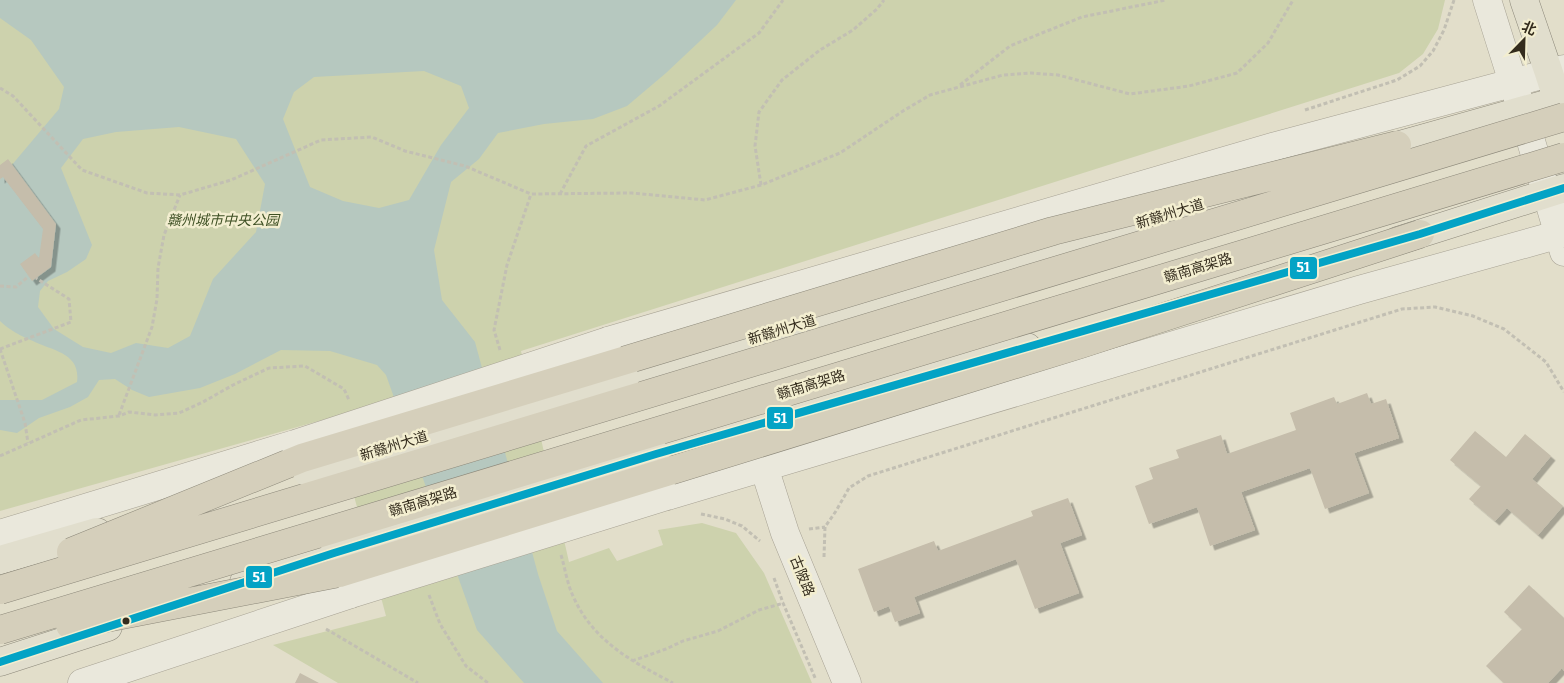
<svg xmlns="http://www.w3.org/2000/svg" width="1564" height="683" viewBox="0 0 1564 683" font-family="Bitter,'Noto Sans SC',serif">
	<defs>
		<filter id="shadow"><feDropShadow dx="4.5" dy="4.5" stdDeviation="0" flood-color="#0004"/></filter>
	</defs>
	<rect width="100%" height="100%" fill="#e2deca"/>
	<path fill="#cdd2ad" d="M0,0H1445L1438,29L1423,54L1399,73L521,351L569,562L609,548L617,561L663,545L658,530L702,523L736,533L764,573L812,683H338L273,645L386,616L333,417L0,511Z"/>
	<path fill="#b6c8bf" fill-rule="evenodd" d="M0,0H736L717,25L666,73L627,106L593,119L544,124L498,133L479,159L451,182L434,250L442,300L475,342L538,574L557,631L603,683H524L477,630L386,375L377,365L330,351L281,350L235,374L200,388L149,397L132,390L115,379L99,380L88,397L70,407L39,418L17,433L0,430V400H42L77,382C81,353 53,351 33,341C22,337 8,329 0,321V179L59,109L64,87L31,40L0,18ZM424,71L461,86L469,108L441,145L409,200L379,208L343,201L310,187L283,119L294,92L314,77ZM179,127L236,139L265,184L256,232L213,279L190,336L168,348L136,343L111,353L83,347L54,329L38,307L40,291L48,281L67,272L86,259L92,245L61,168L83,139L116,132Z"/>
	<path fill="#c5bdab" filter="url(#shadow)" d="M8,159L56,224L51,267L32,281L20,264L35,253L39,258L43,229L3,177L0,179V165Z
		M1367,393L1371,404L1386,399L1399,438L1354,453L1369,493L1325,509L1310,468L1241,492L1255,530L1210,546L1197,507L1149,524L1135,486L1153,479L1149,468L1179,458L1176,450L1221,435L1227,454L1296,430L1290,413L1334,397L1337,404Z
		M1475,431L1506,457L1525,434L1551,456L1532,479L1563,506L1538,535L1507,508L1495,521L1469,499L1481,486L1450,460Z
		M1068,498L1082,535L1060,543L1079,593L1035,609L1016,559L914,597L920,613L895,622L889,606L874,612L858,569L934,541L938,551L1033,516L1031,511Z
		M1529,585L1564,618V671L1562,668L1548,683H1504L1486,666L1522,629L1504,612Z
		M300,673L319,683H295Z"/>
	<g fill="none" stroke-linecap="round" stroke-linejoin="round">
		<g stroke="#a7a294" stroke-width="29">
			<path id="minor" d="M1487,0L1522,111L1564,252
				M608,341L1276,146L1564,69
				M764,467L785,533L847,683
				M667,496L1359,290L1564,233
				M0,534L295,444
				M82,683L351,594"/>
		</g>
		<g stroke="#8c887a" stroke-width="29">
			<path id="major" d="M1524,0L1549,73L1563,117
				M1375,152L1564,99
				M1397,241L1564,188
				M625,378L1159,217
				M656,454L1027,347
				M0,560L97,532
				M244,582L334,553
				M0,662L108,627"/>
		</g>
		<path stroke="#c2bfb3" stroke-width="3" stroke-dasharray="4 2.5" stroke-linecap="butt" d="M960,85L1010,46L1042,33L1082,17L1166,0
			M0,88L13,96L82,170L147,193L180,195L231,180L321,140L372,137L405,151L465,166L531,194L632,193L705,200L761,185L840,153L903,111L930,95L1003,75L1031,73L1058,75L1130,94L1189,86L1237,73L1268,43L1293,0
			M1305,110L1397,80L1420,66L1433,51L1444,30L1454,0
			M761,185L755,146L759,112L782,80L820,50L853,30L877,9L884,0
			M560,194L586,146L659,106L759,33L783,0
			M0,286L16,287L29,276
			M0,349L71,322L69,299L36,278
			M0,349L25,423L28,443
			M500,350L494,330L507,265L531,194
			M119,415L152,327L157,299L158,268L164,235L180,195
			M0,456L81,420L119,416L129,412L155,415L179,413L203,402L233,385L269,368L305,366L344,389L349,400
			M701,514L725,519L742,526L760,541
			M809,529L825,527
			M561,555C565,568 567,583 573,596C593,641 631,661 673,683
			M824,557L825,527L836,511L849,488L868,476L1402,309L1435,307L1473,316L1504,329L1546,362L1564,392
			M774,578L783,603L816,680
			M429,595L440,624L466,666L488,683
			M326,629L418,683
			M632,661L666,649L683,641L718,631L759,610L784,603"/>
		<use href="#minor" stroke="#eae8dc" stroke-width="28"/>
		<use href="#major" stroke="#e1decd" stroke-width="28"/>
		<g stroke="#a7a294" stroke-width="29" stroke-linecap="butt">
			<path id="minor-bridge" d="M295,444L608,341
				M351,594L667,496"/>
		</g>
		<g stroke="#8c887a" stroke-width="29" stroke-linecap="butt">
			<path id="major-bridge" d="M307,472L625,378
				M334,553L656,454"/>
		</g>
		<g stroke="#8c887a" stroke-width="29" stroke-linecap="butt">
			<path id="highway-bridge" d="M71,552L302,458L1053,231L1397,145
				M0,590L1564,117
				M70,625L339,573L1081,344L1420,234
				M0,630L1564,157"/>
		</g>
		<use href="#minor-bridge" stroke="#eae8dc" stroke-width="28"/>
		<use href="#major-bridge" stroke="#e1decd" stroke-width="28"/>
		<use href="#highway-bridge" stroke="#d5cfbb" stroke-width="28"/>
		<g stroke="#f3eed0" stroke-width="11">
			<path id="bus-1" d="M0,662L334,553L656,454L1420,234L1564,188"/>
		</g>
		<use href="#bus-1" stroke="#03a3c5" stroke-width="8"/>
	</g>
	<circle fill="#342c1d" stroke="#f3eed0" stroke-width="2" cx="126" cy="621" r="4.5"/>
	<g text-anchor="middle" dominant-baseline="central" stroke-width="5" stroke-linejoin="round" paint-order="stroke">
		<g font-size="14" fill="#342c1d" stroke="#f3eed0">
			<text transform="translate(1170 214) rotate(-17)">新赣州大道</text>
			<text transform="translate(1198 268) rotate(-17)">赣南高架路</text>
			<text transform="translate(782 330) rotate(-17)">新赣州大道</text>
			<text transform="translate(811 385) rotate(-17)">赣南高架路</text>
			<text transform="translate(394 446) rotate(-17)">新赣州大道</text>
			<text transform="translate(423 502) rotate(-17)">赣南高架路</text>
			<text transform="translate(802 576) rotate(68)">古陂路</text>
		</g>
		<g font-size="14" font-style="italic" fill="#3e5024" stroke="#f3eed0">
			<text x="223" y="220">赣州城市中央公园</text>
		</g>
	</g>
	<g stroke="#f3eed0" stroke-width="2">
		<rect x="1289" y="256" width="29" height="24" rx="5" fill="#03a3c5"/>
		<rect x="766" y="406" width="28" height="24" rx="5" fill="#03a3c5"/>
		<rect x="245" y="565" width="28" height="24" rx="5" fill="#03a3c5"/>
	</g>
	<g font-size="14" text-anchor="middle" font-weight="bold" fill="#fff">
		<text x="1303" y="272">51</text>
		<text x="780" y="423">51</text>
		<text x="259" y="582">51</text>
	</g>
	<g transform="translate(1524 40) rotate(23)" stroke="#f3eed0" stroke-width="4" paint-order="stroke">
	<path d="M0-4L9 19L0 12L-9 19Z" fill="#342c1d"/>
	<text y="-8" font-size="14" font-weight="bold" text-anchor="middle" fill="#342c1d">北</text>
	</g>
</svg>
